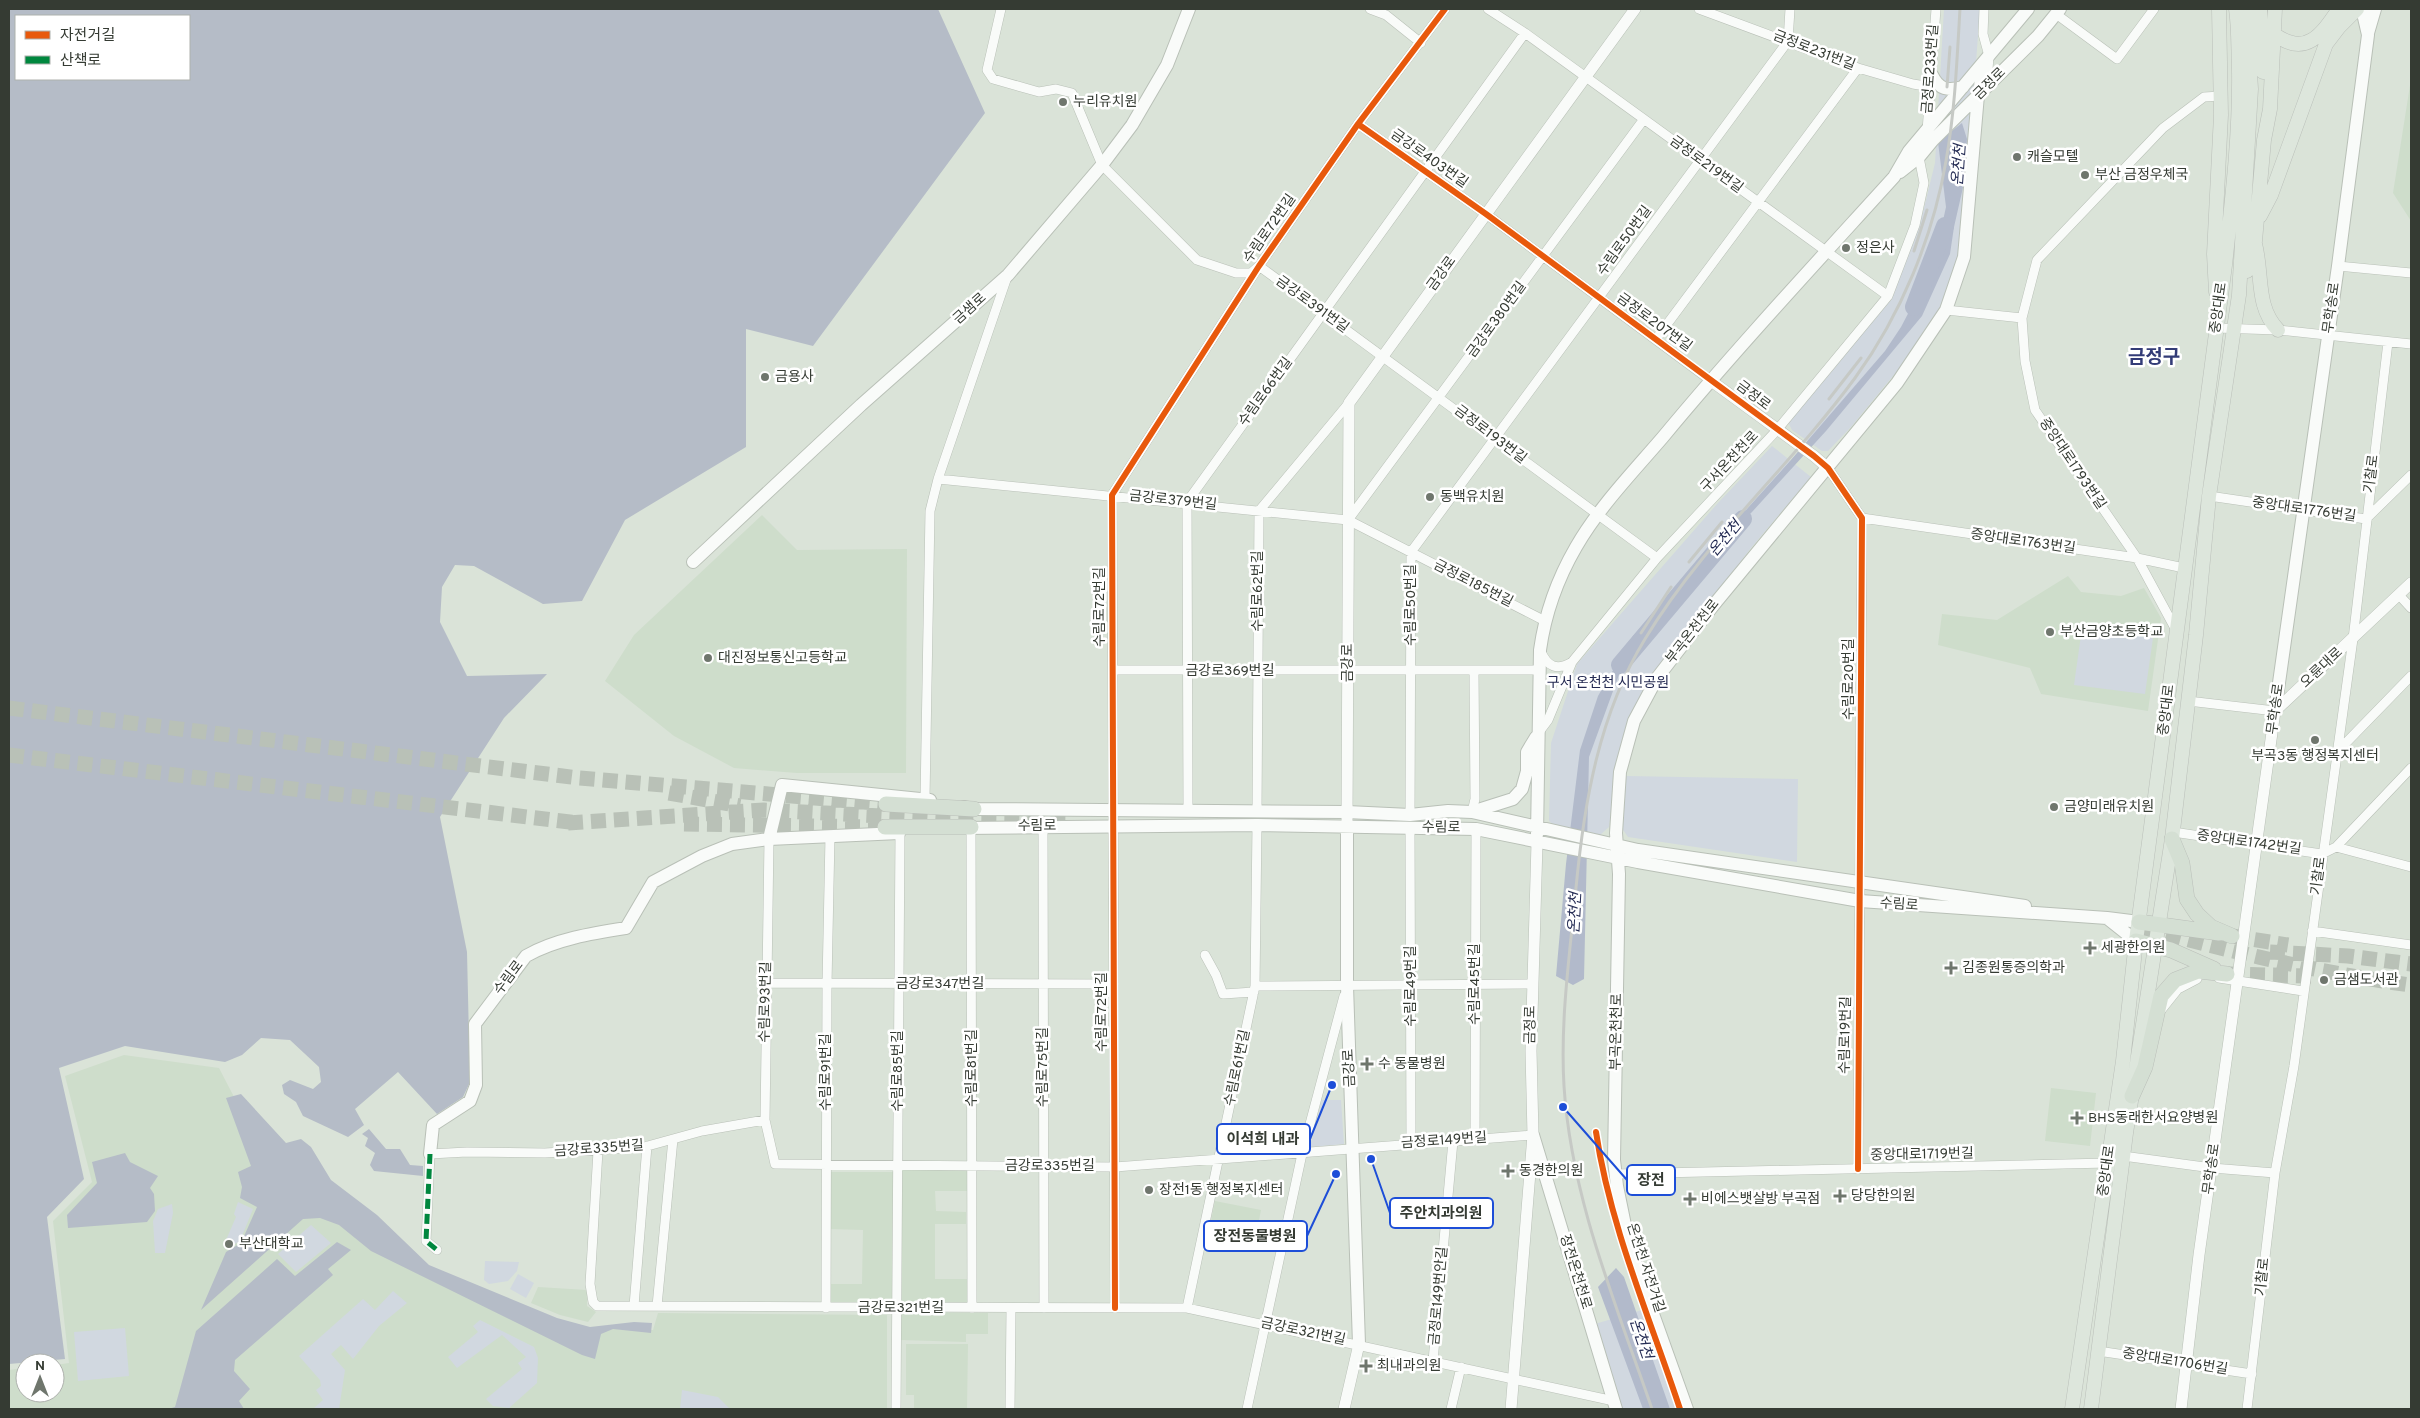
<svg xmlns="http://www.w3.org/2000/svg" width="2420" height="1418" viewBox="0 0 2420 1418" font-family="Overpass,'Noto Sans KR',sans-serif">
	<rect width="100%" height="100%" fill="#dae3d8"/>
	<path fill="#ceddcb" d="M2411,79V221L2393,193Z
		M762,515L797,550L907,549L906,773H797L734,768L674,736L605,681L634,635Z
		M2068,576L2081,592L2121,596L2144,588L2161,618L2148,711L2041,694L2030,668L1938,645L1942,614L1997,620Z
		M124,1055L219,1068L271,1168L428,1267L558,1322L595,1333L613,1327L653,1330L658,1313L887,1315V1409H9V1370L25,1368V1393H55V1365L69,1363L53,1221L92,1182L65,1076Z
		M2051,1088L2096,1093L2090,1146L2045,1141Z
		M900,1168H969V1191H935L936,1211L966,1212V1224H935V1279H969V1306L900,1305Z
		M829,1172H897L896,1303L829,1302L830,1284H862L863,1230L828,1229Z
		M1215,1201L1261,1210L1254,1246L1208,1236Z
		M538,1287L587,1290V1306L596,1312L588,1322L560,1315L531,1303Z
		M901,1312L988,1313V1334H966V1342L901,1340Z
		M906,1344H968L967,1409H914V1395H906Z"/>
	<path fill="#d1d8e0" d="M1944,9H1980L1968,169L1958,261L1945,305L1929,324L1907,359L1851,427L1828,451H1822L1792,430L1788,422L1880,312L1897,281L1923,212L1935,163Z
		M1772,446L1811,477L1751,548L1648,684L1616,772L1609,827L1600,835L1556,827L1549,821L1551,743L1577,664L1717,504Z
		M2082,628L2153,638L2145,694L2074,685Z
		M1626,776L1798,779L1797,862L1628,837L1621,827Z
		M1322,1100H1341L1344,1144L1310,1147Z
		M238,1202L253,1209L240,1241L235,1244L226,1240L236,1217L234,1214Z
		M172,1204L173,1213L165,1253H155L153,1221L158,1209Z
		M311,1225L331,1243L296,1272L278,1254Z
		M485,1261L519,1262L517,1271L508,1281L489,1284L484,1280Z
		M518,1274L534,1283L526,1298L510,1289Z
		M393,1291L407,1303L379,1326L353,1359L341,1345L331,1354L345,1370L339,1409H313L323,1400L316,1390L321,1386L320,1380L299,1356L363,1299L375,1310Z
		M1642,1310L1649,1311L1684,1409H1621L1595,1324Z
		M480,1320L534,1347L538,1358L537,1383L509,1408L493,1406L486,1399L522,1369L518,1363L526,1357L502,1335L457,1368L448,1357L478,1332L473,1326Z
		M125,1328L129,1376L78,1381L74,1332Z
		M682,1390L718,1397L730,1409H680Z"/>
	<path fill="#b5bcc7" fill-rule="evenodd" d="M9,9H938L985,113L813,346L746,329V447L625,520L582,601L543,604L474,566L455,565L442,587L440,622L467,676L547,674L504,718L440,817L467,952L470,1082L463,1097L437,1114L398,1072L355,1109L364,1125L348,1137L303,1116L296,1102L284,1094L282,1085L290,1080L313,1089L321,1082L319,1067L290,1040L261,1038L242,1055L225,1062L125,1046L59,1068L84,1179L47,1217L65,1359L9,1364ZM16,16H189V79H16Z
		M241,1094L286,1143L301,1139L311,1147L331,1180L377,1215L429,1265L557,1318L590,1327L634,1322L652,1323L651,1333L613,1329L601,1334L595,1359L582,1355L371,1251L339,1225L320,1218L303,1219L201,1310L226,1252L241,1243L257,1207L240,1198L242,1187L238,1172L251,1166L226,1098Z
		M369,1129L386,1149H400L410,1165L423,1166V1176L374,1171L370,1165L375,1153L365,1146L368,1138L362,1134Z
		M125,1153L130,1162L158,1176L150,1188L154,1194L155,1211L147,1222L68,1228L67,1215L97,1183L92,1162Z
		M337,1242L351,1250L328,1269L333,1275L235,1360L234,1371L250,1389L239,1401L244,1409H168L175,1407L196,1331L277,1259L295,1276Z"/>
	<path fill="#b2bacb" d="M1962,123L1967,139L1964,183L1954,227L1950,254L1922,316L1826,431L1752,512L1673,591L1624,661L1589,757L1584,979L1573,985L1556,976L1566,864L1580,750L1598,696L1633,636L1790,461L1885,351L1901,327L1933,266L1946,207L1938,142Z
		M1616,1268L1624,1277L1670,1409H1643L1598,1287Z"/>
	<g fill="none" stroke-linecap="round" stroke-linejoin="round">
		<path stroke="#b2bacb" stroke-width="18" d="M1914,307L1945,226
			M1620,665L1743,519"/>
		<path stroke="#b9c1b7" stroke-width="15" stroke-dasharray="15 8" stroke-linecap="butt" d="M9,708L579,778L886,804
			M9,755L578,823
			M669,793L740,806
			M568,823L764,810L943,819L1066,821
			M684,824L885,827
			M1553,840L1602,847
			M2144,928C2232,952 2320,973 2411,985
			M2232,936L2288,945
			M2270,952L2348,956L2411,964
			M2227,974L2311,976"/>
		<g stroke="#b9c0b7" stroke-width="10">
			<path id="minor" d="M1001,9L987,70L993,79L1039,92L1056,89L1072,93L1102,165L1197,260L1236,273H1251L1259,266L1657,558
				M1370,9L1386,15L1421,43
				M1488,9L1525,33L1888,296
				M1699,9L1858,68L1913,84L1931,87
				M2056,14L2117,59L2154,9
				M1978,95L1979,82L1988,70L1989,56L1983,34L1984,9
				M1358,124L1486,214L1710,380
				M1927,131L1936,9
				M2338,266L2411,273
				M1946,310L2022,318
				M2216,328L2278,330L2411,344
				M1656,339L1858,68
				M1828,468L1862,518L1858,1169
				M938,479L1348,520L1545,621
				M2209,496L2366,519L2411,475
				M1862,518L2137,558L2184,568
				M1348,520L1644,119
				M2399,595L2411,608
				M2176,630L2137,558L2035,410L2025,361L2022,318L2037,260L2163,128L2204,97L2221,96
				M1541,652C1548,667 1557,671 1572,662
				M1113,670H1538
				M2188,701L2275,711
				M1539,732L1548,720L1572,662L1657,558L1777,430L1888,296L1915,225L1924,183L1919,157L1921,153
				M2338,751L2411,676
				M922,803L925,799L930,511L938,479L1007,277
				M1188,810L1187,502L1525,33
				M1257,812L1259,511L1349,403
				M1472,812L1475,799L1474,671
				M1410,815L1411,552L1788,41L1790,9
				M1043,826L1044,1308
				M971,827L972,1308
				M1410,828L1411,1144
				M2173,832L2322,854L2336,847L2411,867
				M769,839L765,1120L775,1164L1115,1167L1533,1135
				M2336,847L2411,768
				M2312,931L2411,945
				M1205,955L1216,975L1223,994L1254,992
				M2219,978L2303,991
				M767,983L1114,984
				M1255,986L1532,984
				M2162,1009L2178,989L2197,979
				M1475,1139L1476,829
				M598,1151L590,1284L593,1302L597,1306L1187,1308L1614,1401
				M2123,1156L2212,1168L2275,1173
				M1616,1174L2108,1163
				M437,1250L426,1241L430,1154L467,1152L545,1153L644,1147L702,1131L765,1120
				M634,1306L647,1146
				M657,1306L673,1139
				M826,1308L827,984L830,836
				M1115,1308L1112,495L1259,266L1358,124L1445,9
				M1187,1308L1255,986L1257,825
				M2098,1351L2252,1374
				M1433,1361L1453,1141
				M896,1409L900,833
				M1010,1409L1011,1309
				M1247,1409L1302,1154L1344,996
				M1451,1409L1461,1367
				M2247,1409L2275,1173L2294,1066L2353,639L2388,342"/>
		</g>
		<g stroke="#b9c0b7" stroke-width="12">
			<path id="tertiary" d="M1710,380L1814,456L1828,468
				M1347,821L1349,403L1635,9
				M1344,1409L1359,1344
				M1511,1409L1533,1135L1531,1051L1537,843
				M2181,1409L2199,1255L2275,711L2411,583"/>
		</g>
		<g stroke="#b9c0b7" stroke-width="14">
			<path id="secondary" d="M2368,33L2375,9
				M1932,75C1939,90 1948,91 1963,87
				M1900,172L1919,157L1933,140L2038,36L2060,9
				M693,562L861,405L1008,275L1102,165L1132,125L1167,65L1189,9
				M2275,711L2338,266L2368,35L2362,9
				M964,807L974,809L1347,812L1410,815L1448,811L1472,812L1638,850L2025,906
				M1475,811L1513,799L1522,789L1527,771V752L1536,737
				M1347,825V986L1359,1344
				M961,828L1257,825L1476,829L1638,862L1860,901L2107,918L2136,941
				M1537,835L1540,650C1545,614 1558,578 1576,547C1599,507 1633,472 1663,437C1737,348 1816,263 1894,177L1909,151L2028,9
				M769,839L782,785L930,800
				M2107,918L2139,922
				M1533,1135L1616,1409
				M430,1154L433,1125L470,1101L476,1085L475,1024L526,956C555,939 594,933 626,928L653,882L702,856L732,844L769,839L899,833
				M1687,1409L1638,1272L1627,1235L1617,1186L1614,1160L1619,874L1616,833L1620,772L1634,721L1657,678L1712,607L1897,383L1946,310L1964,257L1978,95"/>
		</g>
		<g stroke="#babfb9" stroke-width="15">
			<path id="primary" d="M2260,9L2263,72
				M2274,34C2306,58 2322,34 2339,9
				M2260,216L2271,195L2326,44L2339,27L2357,9
				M2255,244C2263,274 2255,306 2278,330
				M2247,271L2255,241L2264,140L2270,109L2275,9
				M2216,292L2214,254L2221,115L2219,9
				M2072,1409L2123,1061L2136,941L2225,265C2232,200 2240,135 2239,70C2238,49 2239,29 2236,9
				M2091,1409L2126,1133L2172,839L2196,635L2209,496L2239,295L2251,89L2246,9"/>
		</g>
		<g stroke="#babfb9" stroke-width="16">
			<path id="trunk" d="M886,804L974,809
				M885,827H971
				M2172,839L2182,863L2187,899L2197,914L2211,927L2232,936
				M2139,922L2219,933
				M2136,941L2171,950L2214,969
				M2132,1096L2145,1067L2161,996L2175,980L2198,971L2227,974"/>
		</g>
		<use href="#minor" stroke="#f9fbf9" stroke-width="9"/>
		<use href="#tertiary" stroke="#f9fbf9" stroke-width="11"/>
		<use href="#secondary" stroke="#f9fbf9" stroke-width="12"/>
		<use href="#primary" stroke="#dde6dc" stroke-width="14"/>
		<use href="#trunk" stroke="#d4dfd3" stroke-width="15"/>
		<path stroke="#c6c9c5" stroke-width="3" d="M1947,87L1950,47
			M1914,251L1927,210
			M1829,399L1861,358
			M1689,562L1722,522
			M1641,633L1671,587
			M1652,1409C1616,1304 1571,1198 1564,1086C1560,1020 1570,953 1576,888C1584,803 1599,714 1645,639C1703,543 1789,468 1855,378C1901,315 1933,237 1946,161C1955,111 1957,59 1960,9"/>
		<path stroke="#00873e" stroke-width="5" stroke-dasharray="10 5" stroke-linecap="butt" d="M430,1154L426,1241L437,1250"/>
		<g stroke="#fff" stroke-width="9">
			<path id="cycleway" d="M1358,124L1486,214L1814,456L1828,468L1862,518L1858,1169
				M1596,1132C1610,1227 1650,1318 1680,1409
				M1115,1308L1112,495L1259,266L1358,124L1445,9"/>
		</g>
		<use href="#cycleway" stroke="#e8590c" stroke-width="6"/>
	</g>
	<g fill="#6f766d" stroke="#fff" stroke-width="2">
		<circle cx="1063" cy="102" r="5"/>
		<circle cx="2017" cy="157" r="5"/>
		<circle cx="2085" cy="175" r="5"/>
		<circle cx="1846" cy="248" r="5"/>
		<circle cx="765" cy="377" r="5"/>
		<circle cx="1430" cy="497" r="5"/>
		<circle cx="2050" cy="632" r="5"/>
		<circle cx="708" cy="658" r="5"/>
		<circle cx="2315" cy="740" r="5"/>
		<circle cx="2054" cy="807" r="5"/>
		<path d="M2087.5 940.5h5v5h5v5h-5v5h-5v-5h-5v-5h5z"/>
		<path d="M1948.5 960.5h5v5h5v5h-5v5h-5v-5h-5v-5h5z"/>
		<circle cx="2324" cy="980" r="5"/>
		<path d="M1364.5 1056.5h5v5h5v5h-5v5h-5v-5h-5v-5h5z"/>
		<path d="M2074.5 1110.5h5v5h5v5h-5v5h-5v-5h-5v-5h5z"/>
		<path d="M1505.5 1163.5h5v5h5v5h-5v5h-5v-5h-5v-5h5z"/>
		<circle cx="1149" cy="1190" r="5"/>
		<path d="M1837.5 1188.5h5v5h5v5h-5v5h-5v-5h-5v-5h5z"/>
		<path d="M1687.5 1191.5h5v5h5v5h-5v5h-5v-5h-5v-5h5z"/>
		<circle cx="229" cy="1244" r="5"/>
		<path d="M1363.5 1358.5h5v5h5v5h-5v5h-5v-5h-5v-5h5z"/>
	</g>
	<g text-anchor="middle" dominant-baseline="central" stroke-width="5" stroke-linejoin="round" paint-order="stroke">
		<g font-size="14" fill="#353b33" stroke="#fff">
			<text transform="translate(1814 51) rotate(21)">금정로231번길</text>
			<text transform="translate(1931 69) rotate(-86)">금정로233번길</text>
			<text transform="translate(1990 84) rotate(-45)">금정로</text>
			<text transform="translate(1429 159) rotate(35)">금강로403번길</text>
			<text transform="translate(1706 165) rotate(36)">금정로219번길</text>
			<text transform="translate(1270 229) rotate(-55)">수림로72번길</text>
			<text transform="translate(1625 241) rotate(-54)">수림로50번길</text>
			<text transform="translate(1442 274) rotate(-54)">금강로</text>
			<text transform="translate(1312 305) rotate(36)">금강로391번길</text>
			<text transform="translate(2219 308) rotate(-82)">중앙대로</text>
			<text transform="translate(2332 308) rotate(-82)">무학송로</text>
			<text transform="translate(970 309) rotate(-42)">금샘로</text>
			<text transform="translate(1497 320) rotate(-54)">금강로380번길</text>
			<text transform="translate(1654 323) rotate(36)">금정로207번길</text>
			<text transform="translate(1266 392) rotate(-54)">수림로66번길</text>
			<text transform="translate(1753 396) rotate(37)">금정로</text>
			<text transform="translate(1490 435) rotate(37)">금정로193번길</text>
			<text transform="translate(1730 462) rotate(-47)">구서온천천로</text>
			<text transform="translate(2072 464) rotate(56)">중앙대로1793번길</text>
			<text transform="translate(2372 474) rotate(-83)">기찰로</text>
			<text transform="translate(1173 501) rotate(6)">금강로379번길</text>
			<text transform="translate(2304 510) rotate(8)">중앙대로1776번길</text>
			<text transform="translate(2023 542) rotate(8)">중앙대로1763번길</text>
			<text transform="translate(1473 584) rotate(27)">금정로185번길</text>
			<text transform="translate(1258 591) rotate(-90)">수림로62번길</text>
			<text transform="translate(1411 605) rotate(-90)">수림로50번길</text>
			<text transform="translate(1100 607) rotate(-90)">수림로72번길</text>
			<text transform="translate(1693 632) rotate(-52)">부곡온천천로</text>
			<text transform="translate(1348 663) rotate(-90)">금강로</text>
			<text transform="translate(2322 668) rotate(-43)">오륜대로</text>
			<text x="1230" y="671">금강로369번길</text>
			<text transform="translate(1849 679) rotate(-90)">수림로20번길</text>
			<text transform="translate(2276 709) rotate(-82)">무학송로</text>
			<text transform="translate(2167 710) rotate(-83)">중앙대로</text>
			<text x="1037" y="826">수림로</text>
			<text transform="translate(1441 828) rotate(1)">수림로</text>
			<text transform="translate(2249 843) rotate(8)">중앙대로1742번길</text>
			<text transform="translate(2319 876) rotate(-83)">기찰로</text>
			<text transform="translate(1899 905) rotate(4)">수림로</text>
			<text transform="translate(509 978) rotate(-53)">수림로</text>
			<text x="940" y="984">금강로347번길</text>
			<text transform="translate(1475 984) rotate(-90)">수림로45번길</text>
			<text transform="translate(1411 986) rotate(-90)">수림로49번길</text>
			<text transform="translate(766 1002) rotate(-89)">수림로93번길</text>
			<text transform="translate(1102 1012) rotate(-90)">수림로72번길</text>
			<text transform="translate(1531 1025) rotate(-89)">금정로</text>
			<text transform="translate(1617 1032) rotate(-89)">부곡온천천로</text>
			<text transform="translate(1846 1035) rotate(-89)">수림로19번길</text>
			<text transform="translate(1043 1067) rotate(-90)">수림로75번길</text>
			<text transform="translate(972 1068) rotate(-90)">수림로81번길</text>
			<text transform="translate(1238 1068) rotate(-78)">수림로61번길</text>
			<text transform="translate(1350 1068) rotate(-93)">금강로</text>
			<text transform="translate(898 1071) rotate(-90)">수림로85번길</text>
			<text transform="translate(826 1072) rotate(-90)">수림로91번길</text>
			<text transform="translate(1444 1141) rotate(-4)">금정로149번길</text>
			<text transform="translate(599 1149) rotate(-4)">금강로335번길</text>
			<text transform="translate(1922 1155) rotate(-1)">중앙대로1719번길</text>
			<text x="1050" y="1166">금강로335번길</text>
			<text transform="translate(2212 1169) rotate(-82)">무학송로</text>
			<text transform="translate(2107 1171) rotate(-82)">중앙대로</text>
			<text transform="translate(1645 1268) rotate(72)">온천천 자전거길</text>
			<text transform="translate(1575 1272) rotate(73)">장전온천천로</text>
			<text transform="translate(2263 1277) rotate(-84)">기찰로</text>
			<text transform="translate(1439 1296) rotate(-85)">금정로149번안길</text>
			<text x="901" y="1308">금강로321번길</text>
			<text transform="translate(1303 1332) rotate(12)">금강로321번길</text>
			<text transform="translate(2175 1362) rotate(9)">중앙대로1706번길</text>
		</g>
		<g font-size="14" fill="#353b33" stroke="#fff" text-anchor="start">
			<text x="1073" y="102">누리유치원</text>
			<text x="2027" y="157">캐슬모텔</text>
			<text x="2095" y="175">부산 금정우체국</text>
			<text x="1856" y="248">정은사</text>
			<text x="775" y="377">금용사</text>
			<text x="1440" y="497">동백유치원</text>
			<text x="2060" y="632">부산금양초등학교</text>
			<text x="718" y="658">대진정보통신고등학교</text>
			<text x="2315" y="756" text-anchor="middle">부곡3동 행정복지센터</text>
			<text x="2064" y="807">금양미래유치원</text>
			<text x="2101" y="948">세광한의원</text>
			<text x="1962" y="968">김종원통증의학과</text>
			<text x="2334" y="980">금샘도서관</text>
			<text x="1378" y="1064">수 동물병원</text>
			<text x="2088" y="1118">BHS동래한서요양병원</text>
			<text x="1519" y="1171">동경한의원</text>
			<text x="1159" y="1190">장전1동 행정복지센터</text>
			<text x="1851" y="1196">당당한의원</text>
			<text x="1701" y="1199">비에스뱃살방 부곡점</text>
			<text x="239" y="1244">부산대학교</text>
			<text x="1377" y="1366">최내과의원</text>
		</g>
		<g font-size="14" fill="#242a52" stroke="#fff">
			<text x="1608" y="683">구서 온천천 시민공원</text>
		</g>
		<g font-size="15" font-style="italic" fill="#252c54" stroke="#fff">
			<text transform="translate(1960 165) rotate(-86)">온천천</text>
			<text transform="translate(1726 539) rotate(-50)">온천천</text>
			<text transform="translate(1576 913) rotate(-87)">온천천</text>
			<text transform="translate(1640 1339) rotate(71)">온천천</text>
		</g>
		<g font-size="19" font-weight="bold" fill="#333c77" stroke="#fff">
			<text x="2154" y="358">금정구</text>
		</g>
	</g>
	<path fill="none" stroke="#1d4ed8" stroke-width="2" d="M1332 1085L1310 1139M1563 1107L1627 1180M1371 1159L1390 1213M1336 1174L1307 1236"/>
	<g fill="#1d4ed8" stroke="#fff" stroke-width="2">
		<circle cx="1332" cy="1085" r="5"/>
		<circle cx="1563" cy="1107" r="5"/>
		<circle cx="1371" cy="1159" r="5"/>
		<circle cx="1336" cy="1174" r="5"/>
	</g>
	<g fill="#fff" stroke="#1d4ed8" stroke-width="2">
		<rect x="1217" y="1124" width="93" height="30" rx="5"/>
		<rect x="1627" y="1165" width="48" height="30" rx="5"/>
		<rect x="1390" y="1198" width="103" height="30" rx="5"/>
		<rect x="1204" y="1221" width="103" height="30" rx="5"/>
	</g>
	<g font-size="15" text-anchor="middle" font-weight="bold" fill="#353b33">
		<text x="1263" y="1144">이석희 내과</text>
		<text x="1651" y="1185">장전</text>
		<text x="1441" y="1218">주안치과의원</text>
		<text x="1255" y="1241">장전동물병원</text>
	</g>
	<rect width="2420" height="1418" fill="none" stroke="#353b33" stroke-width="20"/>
	<rect x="15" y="15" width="175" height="65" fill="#ffffff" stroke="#aeb1ad"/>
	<rect x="25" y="31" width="25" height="8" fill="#e8590c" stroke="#aeb1ad"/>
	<text x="60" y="40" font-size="15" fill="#353b33">자전거길</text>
	<rect x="25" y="56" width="25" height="8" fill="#00873e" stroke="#aeb1ad"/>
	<text x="60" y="65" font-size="15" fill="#353b33">산책로</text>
	<g transform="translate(40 1378)"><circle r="24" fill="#ffffff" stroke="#aeb1ad"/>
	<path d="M0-4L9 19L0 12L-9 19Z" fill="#6f766d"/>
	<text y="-8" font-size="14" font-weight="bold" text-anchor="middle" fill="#353b33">N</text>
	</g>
</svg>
